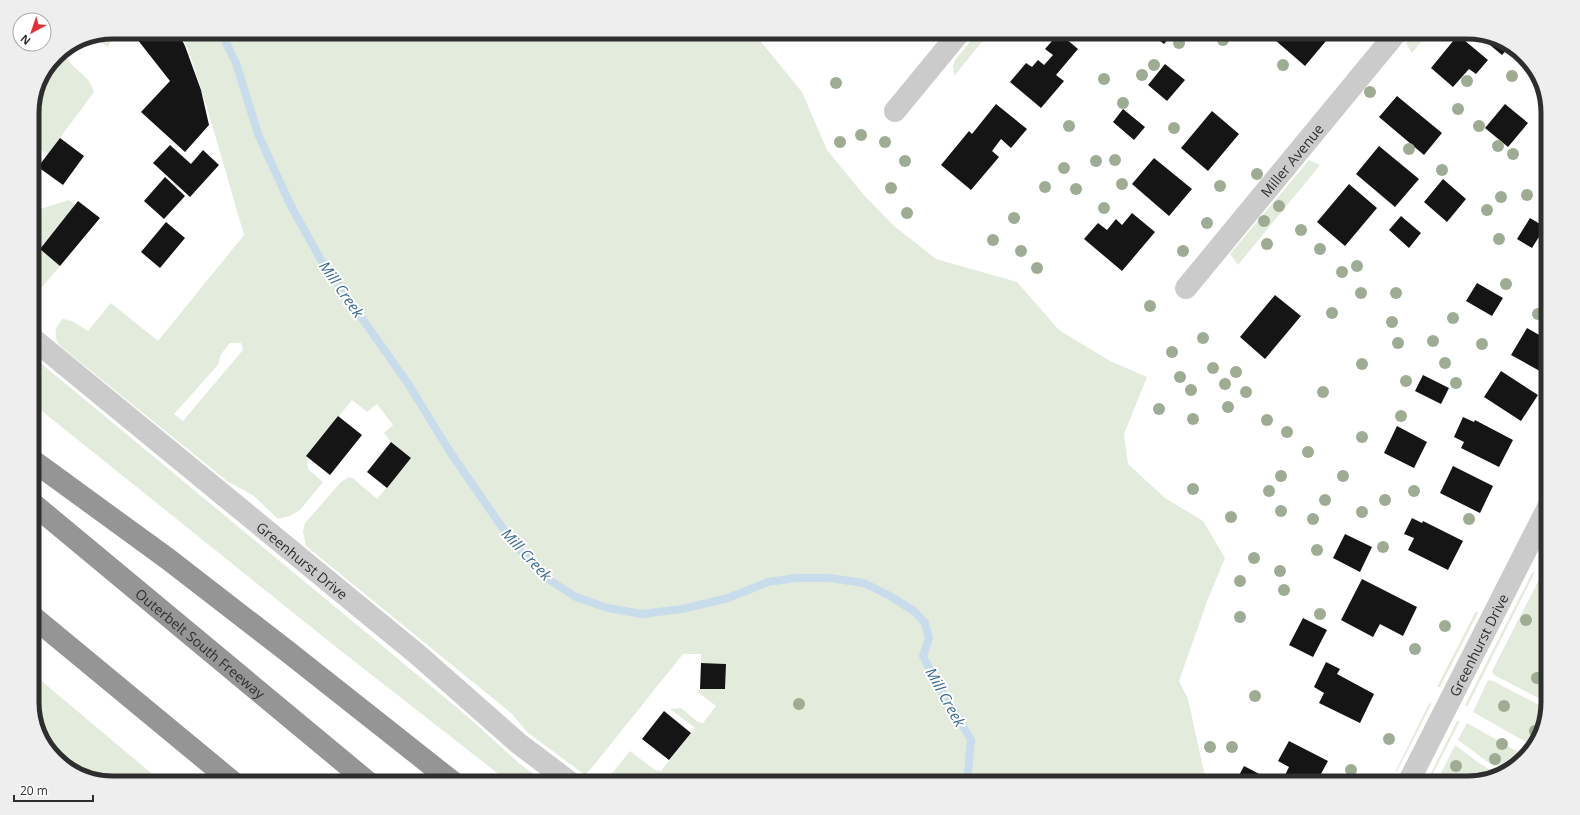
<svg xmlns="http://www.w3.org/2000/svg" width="1580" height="815" viewBox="0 0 1580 815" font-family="'Open Sans',sans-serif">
	<rect width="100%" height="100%" fill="#fff"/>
	<path fill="#e3ebdc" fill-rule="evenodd" d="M112,32L109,34L110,42L108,47L91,36Z
		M182,32H753L802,92L827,150L863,194L894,226L936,259L1017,282L1059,330L1110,361L1147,377L1124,434L1128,464L1165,498L1203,521L1225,558L1208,599L1179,681L1188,699L1205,776L1204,783H607L610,776L630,751L655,770L661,771L695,728L670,709L681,708L698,722L703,723L716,706L698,692L700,689H725L726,664L701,663V654H683L594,765L585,775L527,732L512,714L306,546L303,531L305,523L341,482L349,477L354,479L377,499L411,458L391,442L384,433L393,425L377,404L367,412L352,400L307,456L308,469L323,482L300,510L290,516L278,519L254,496L227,481L59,345C54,336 54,326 63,319L72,321L88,331L111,303L158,341L244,235C224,167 206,99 182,32ZM230,343H241L243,350L183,421L174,414L218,365L221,354Z
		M978,32H990L954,76L953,66L955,60Z
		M1415,32H1429L1412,53L1406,43Z
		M71,46L65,53C68,65 81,71 88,80C91,83 92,88 94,92L48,154L32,146C32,113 31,81 55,56C59,52 66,49 71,46Z
		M1309,160L1320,165L1238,265L1230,254Z
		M69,200L75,205L40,248L60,266L43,286L32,294V216L37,210Z
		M32,356L467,716L520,764L546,783H510L331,643L32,403Z
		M1535,572L1467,707L1465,705L1532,573Z
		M1541,576L1548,579V703L1494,675L1492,671Z
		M1476,611L1478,613L1440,687H1437Z
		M32,673L163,783H113L77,775L45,747L32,708Z
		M1488,680L1493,681L1545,708L1543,712L1545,714L1540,738L1533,746L1473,712Z
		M1430,702L1431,705L1397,771L1395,772Z
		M1457,721H1460L1428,783H1426Z
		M1467,723L1520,753L1511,770L1506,771L1489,763L1458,740Z
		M1455,745L1479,763L1497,774L1468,783H1436Z"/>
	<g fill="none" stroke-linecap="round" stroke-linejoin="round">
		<path stroke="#c8dceb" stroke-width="8" d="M221,32L236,63L258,134L291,206L321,260L409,385L450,452L513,543L548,579L576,597L608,608L642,614L682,609L728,598L768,582L796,578H829L864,583L890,596L914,611L925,623L929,638L923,656L938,686L955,712L971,740L967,783"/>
	</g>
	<path fill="#151515" d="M144,32H178L185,46L201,90L209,125L185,152L141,112L170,81L137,39Z
		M1084,32H1099L1093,39Z
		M1149,32H1174L1164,44Z
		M1282,32H1328L1331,35L1305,66L1275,40Z
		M1059,33L1078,49L1056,75L1064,81L1041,108L1010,82L1026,63L1032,67L1038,60L1044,65L1053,55L1045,49Z
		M1458,35L1488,60L1476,74L1469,69L1453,87L1431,68Z
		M1480,35L1503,40L1510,46L1502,55L1479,36Z
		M1165,64L1185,80L1167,101L1148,85Z
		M1397,96L1442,133L1424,155L1379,117Z
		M996,104L1027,129L1011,148L1001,139L992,151L999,157L971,190L941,165L969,131L972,134Z
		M1505,104L1528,123L1508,147L1485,128Z
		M1123,109L1145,127L1134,140L1113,122Z
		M1212,111L1239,134L1208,171L1181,148Z
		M60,138L84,156L63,185L38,167Z
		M170,145L191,164L203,150L219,165L190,197L153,163Z
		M1379,146L1419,179L1395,207L1356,174Z
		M1154,158L1192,189L1169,216L1132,184Z
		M165,177L185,196L164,219L144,201Z
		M1443,179L1466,199L1447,222L1424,202Z
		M1349,184L1377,208L1345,246L1317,222Z
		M78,201L100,218L60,266L40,249Z
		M1132,213L1155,232L1122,271L1084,239L1098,223L1107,230L1116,219L1122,225Z
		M1401,216L1421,233L1409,248L1389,230Z
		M1530,218L1545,227L1532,248L1517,239Z
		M166,222L185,238L160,268L141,252Z
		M1477,283L1503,298L1492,316L1466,301Z
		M1275,295L1301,316L1265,359L1240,337Z
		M1527,328L1548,340L1547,375L1511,355Z
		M1501,371L1538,395L1521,421L1484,397Z
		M1423,375L1449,388L1441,404L1415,391Z
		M338,416L362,435L330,475L306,456Z
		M1463,417L1474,422L1475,420L1513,440L1499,467L1461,448L1464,442L1454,437Z
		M1397,426L1427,442L1414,468L1384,453Z
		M391,442L411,458L387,488L367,472Z
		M1453,466L1493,486L1480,513L1440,493Z
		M1412,518L1422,523L1423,521L1463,541L1448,570L1408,550L1414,538L1404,534Z
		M1345,534L1372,547L1360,572L1333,558Z
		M1362,579L1417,607L1403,636L1380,624L1373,637L1341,620Z
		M1303,618L1327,630L1313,657L1289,645Z
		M1326,662L1340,669L1337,674L1374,694L1360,723L1319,703L1324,693L1314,687Z
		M701,663L726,664L725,689H700Z
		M664,711L691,733L669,760L642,739Z
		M1289,741L1328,761L1316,783H1296L1284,777L1289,767L1278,761Z
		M1520,753L1525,755L1511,770Z
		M1244,766L1267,778L1265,783H1235Z"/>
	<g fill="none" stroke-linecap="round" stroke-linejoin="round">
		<g stroke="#cbcbcb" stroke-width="22">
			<path d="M895,111L960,32"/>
			<path id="s1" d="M1186,288L1397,32"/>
			<path id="s2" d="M32,338L417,654L518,743L571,783"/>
			<path id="s3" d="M1408,783L1548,507"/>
		</g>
		<g stroke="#959595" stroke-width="22">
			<path d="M32,460L168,559L287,651L454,783"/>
			<path id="s4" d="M32,503L369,783"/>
			<path d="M32,616L234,783"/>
		</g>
	</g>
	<g fill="#9eac94">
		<circle cx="1223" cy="40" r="6"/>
		<circle cx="1179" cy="43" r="6"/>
		<circle cx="1154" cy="65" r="6"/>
		<circle cx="1283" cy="65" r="6"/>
		<circle cx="1142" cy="75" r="6"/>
		<circle cx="1512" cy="76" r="6"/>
		<circle cx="1104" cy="79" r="6"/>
		<circle cx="1467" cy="81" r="6"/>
		<circle cx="836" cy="83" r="6"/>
		<circle cx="1370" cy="92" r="6"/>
		<circle cx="1123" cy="103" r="6"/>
		<circle cx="1458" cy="109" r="6"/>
		<circle cx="1069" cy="126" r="6"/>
		<circle cx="1479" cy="126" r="6"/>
		<circle cx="1174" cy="128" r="6"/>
		<circle cx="861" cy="135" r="6"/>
		<circle cx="840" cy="142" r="6"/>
		<circle cx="885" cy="142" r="6"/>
		<circle cx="1498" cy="146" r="6"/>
		<circle cx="1409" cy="149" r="6"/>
		<circle cx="1513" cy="154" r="6"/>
		<circle cx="1115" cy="160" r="6"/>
		<circle cx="905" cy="161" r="6"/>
		<circle cx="1096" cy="161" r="6"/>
		<circle cx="1064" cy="168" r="6"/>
		<circle cx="1442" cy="170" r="6"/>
		<circle cx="1257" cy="174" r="6"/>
		<circle cx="1122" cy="184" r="6"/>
		<circle cx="1220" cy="186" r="6"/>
		<circle cx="1045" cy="187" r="6"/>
		<circle cx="891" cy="188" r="6"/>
		<circle cx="1076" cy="189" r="6"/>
		<circle cx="1527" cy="195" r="6"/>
		<circle cx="1501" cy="197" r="6"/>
		<circle cx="1279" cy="206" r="6"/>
		<circle cx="1104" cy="208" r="6"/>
		<circle cx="1487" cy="210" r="6"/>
		<circle cx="907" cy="213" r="6"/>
		<circle cx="1014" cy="218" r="6"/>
		<circle cx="1264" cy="221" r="6"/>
		<circle cx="1207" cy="223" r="6"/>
		<circle cx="1301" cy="230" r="6"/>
		<circle cx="1499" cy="239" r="6"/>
		<circle cx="993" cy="240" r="6"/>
		<circle cx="1267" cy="244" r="6"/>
		<circle cx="1320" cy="249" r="6"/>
		<circle cx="1021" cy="251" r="6"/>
		<circle cx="1183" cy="251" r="6"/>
		<circle cx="1357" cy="266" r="6"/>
		<circle cx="1037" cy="268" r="6"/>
		<circle cx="1342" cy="272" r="6"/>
		<circle cx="1506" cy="284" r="6"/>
		<circle cx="1361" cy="293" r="6"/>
		<circle cx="1396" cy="293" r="6"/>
		<circle cx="1150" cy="306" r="6"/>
		<circle cx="1332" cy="313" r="6"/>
		<circle cx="1538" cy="314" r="6"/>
		<circle cx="1453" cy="318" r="6"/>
		<circle cx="1392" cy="322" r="6"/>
		<circle cx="1203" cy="338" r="6"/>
		<circle cx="1433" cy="341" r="6"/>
		<circle cx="1398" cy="343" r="6"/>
		<circle cx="1482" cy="344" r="6"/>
		<circle cx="1172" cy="352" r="6"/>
		<circle cx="1445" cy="363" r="6"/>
		<circle cx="1362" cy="364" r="6"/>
		<circle cx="1213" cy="368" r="6"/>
		<circle cx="1236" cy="372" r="6"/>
		<circle cx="1180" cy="377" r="6"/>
		<circle cx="1406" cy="381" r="6"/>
		<circle cx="1456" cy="383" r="6"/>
		<circle cx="1225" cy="384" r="6"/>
		<circle cx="1191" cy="390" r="6"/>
		<circle cx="1246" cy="392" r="6"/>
		<circle cx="1323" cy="392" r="6"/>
		<circle cx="1228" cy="407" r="6"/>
		<circle cx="1159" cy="409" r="6"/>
		<circle cx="1401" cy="416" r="6"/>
		<circle cx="1193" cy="419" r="6"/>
		<circle cx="1267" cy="420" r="6"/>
		<circle cx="1287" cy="432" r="6"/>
		<circle cx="1362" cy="437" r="6"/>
		<circle cx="1308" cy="452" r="6"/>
		<circle cx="1281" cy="476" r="6"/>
		<circle cx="1343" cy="476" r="6"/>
		<circle cx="1193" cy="489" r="6"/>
		<circle cx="1269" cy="491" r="6"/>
		<circle cx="1414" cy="491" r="6"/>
		<circle cx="1325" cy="500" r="6"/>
		<circle cx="1385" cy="500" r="6"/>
		<circle cx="1281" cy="511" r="6"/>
		<circle cx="1362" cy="512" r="6"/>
		<circle cx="1231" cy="517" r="6"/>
		<circle cx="1313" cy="519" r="6"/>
		<circle cx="1469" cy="519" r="6"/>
		<circle cx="1383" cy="547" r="6"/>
		<circle cx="1317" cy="550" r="6"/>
		<circle cx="1254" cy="558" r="6"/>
		<circle cx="1280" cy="571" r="6"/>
		<circle cx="1240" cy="581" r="6"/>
		<circle cx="1284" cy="590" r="6"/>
		<circle cx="1320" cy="614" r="6"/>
		<circle cx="1240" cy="617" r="6"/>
		<circle cx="1526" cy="620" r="6"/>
		<circle cx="1445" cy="626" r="6"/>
		<circle cx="1415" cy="649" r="6"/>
		<circle cx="1537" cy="678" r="6"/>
		<circle cx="1255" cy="696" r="6"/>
		<circle cx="799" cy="704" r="6"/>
		<circle cx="1504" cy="706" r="6"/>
		<circle cx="1535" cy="731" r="6"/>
		<circle cx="1389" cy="739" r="6"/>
		<circle cx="1502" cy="744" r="6"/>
		<circle cx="1210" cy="747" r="6"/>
		<circle cx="1232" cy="747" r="6"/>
		<circle cx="1495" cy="759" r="6"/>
		<circle cx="1456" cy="766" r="6"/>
		<circle cx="1351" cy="770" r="6"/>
	</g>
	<g text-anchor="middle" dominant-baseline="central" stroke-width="4" stroke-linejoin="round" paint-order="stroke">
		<g font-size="14" fill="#2e2e2e" stroke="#fff">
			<text stroke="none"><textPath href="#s1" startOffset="166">Miller Avenue</textPath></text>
			<text stroke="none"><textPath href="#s2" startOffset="350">Greenhurst Drive</textPath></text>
			<text stroke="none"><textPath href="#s4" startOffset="219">Outerbelt South Freeway</textPath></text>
			<text stroke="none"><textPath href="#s3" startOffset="155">Greenhurst Drive</textPath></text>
		</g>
		<g font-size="15" font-style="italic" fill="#3c6c90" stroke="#fff">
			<text transform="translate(342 289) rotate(55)">Mill Creek</text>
			<text transform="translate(527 554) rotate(47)">Mill Creek</text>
			<text transform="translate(946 697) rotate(61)">Mill Creek</text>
		</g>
	</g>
	<path d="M0 0H1580V815H0ZM113 39H1467A74 74 0 0 1 1541 113V702A74 74 0 0 1 1467 776H113A74 74 0 0 1 39 702V113A74 74 0 0 1 113 39Z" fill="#eee" fill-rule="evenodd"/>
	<path fill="none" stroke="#2e2e2e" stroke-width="5" d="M113 39H1467A74 74 0 0 1 1541 113V702A74 74 0 0 1 1467 776H113A74 74 0 0 1 39 702V113A74 74 0 0 1 113 39Z"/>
	<g transform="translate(32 32) rotate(220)"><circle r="19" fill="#ffffff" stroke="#ababab"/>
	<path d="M0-3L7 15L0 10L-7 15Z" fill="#e43137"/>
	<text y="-6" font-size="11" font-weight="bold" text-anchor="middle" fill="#2e2e2e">N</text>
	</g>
	<path d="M14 795v6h79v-6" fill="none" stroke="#2e2e2e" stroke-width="2"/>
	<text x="20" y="795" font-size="12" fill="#2e2e2e" stroke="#ffffff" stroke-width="3" paint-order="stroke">20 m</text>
</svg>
